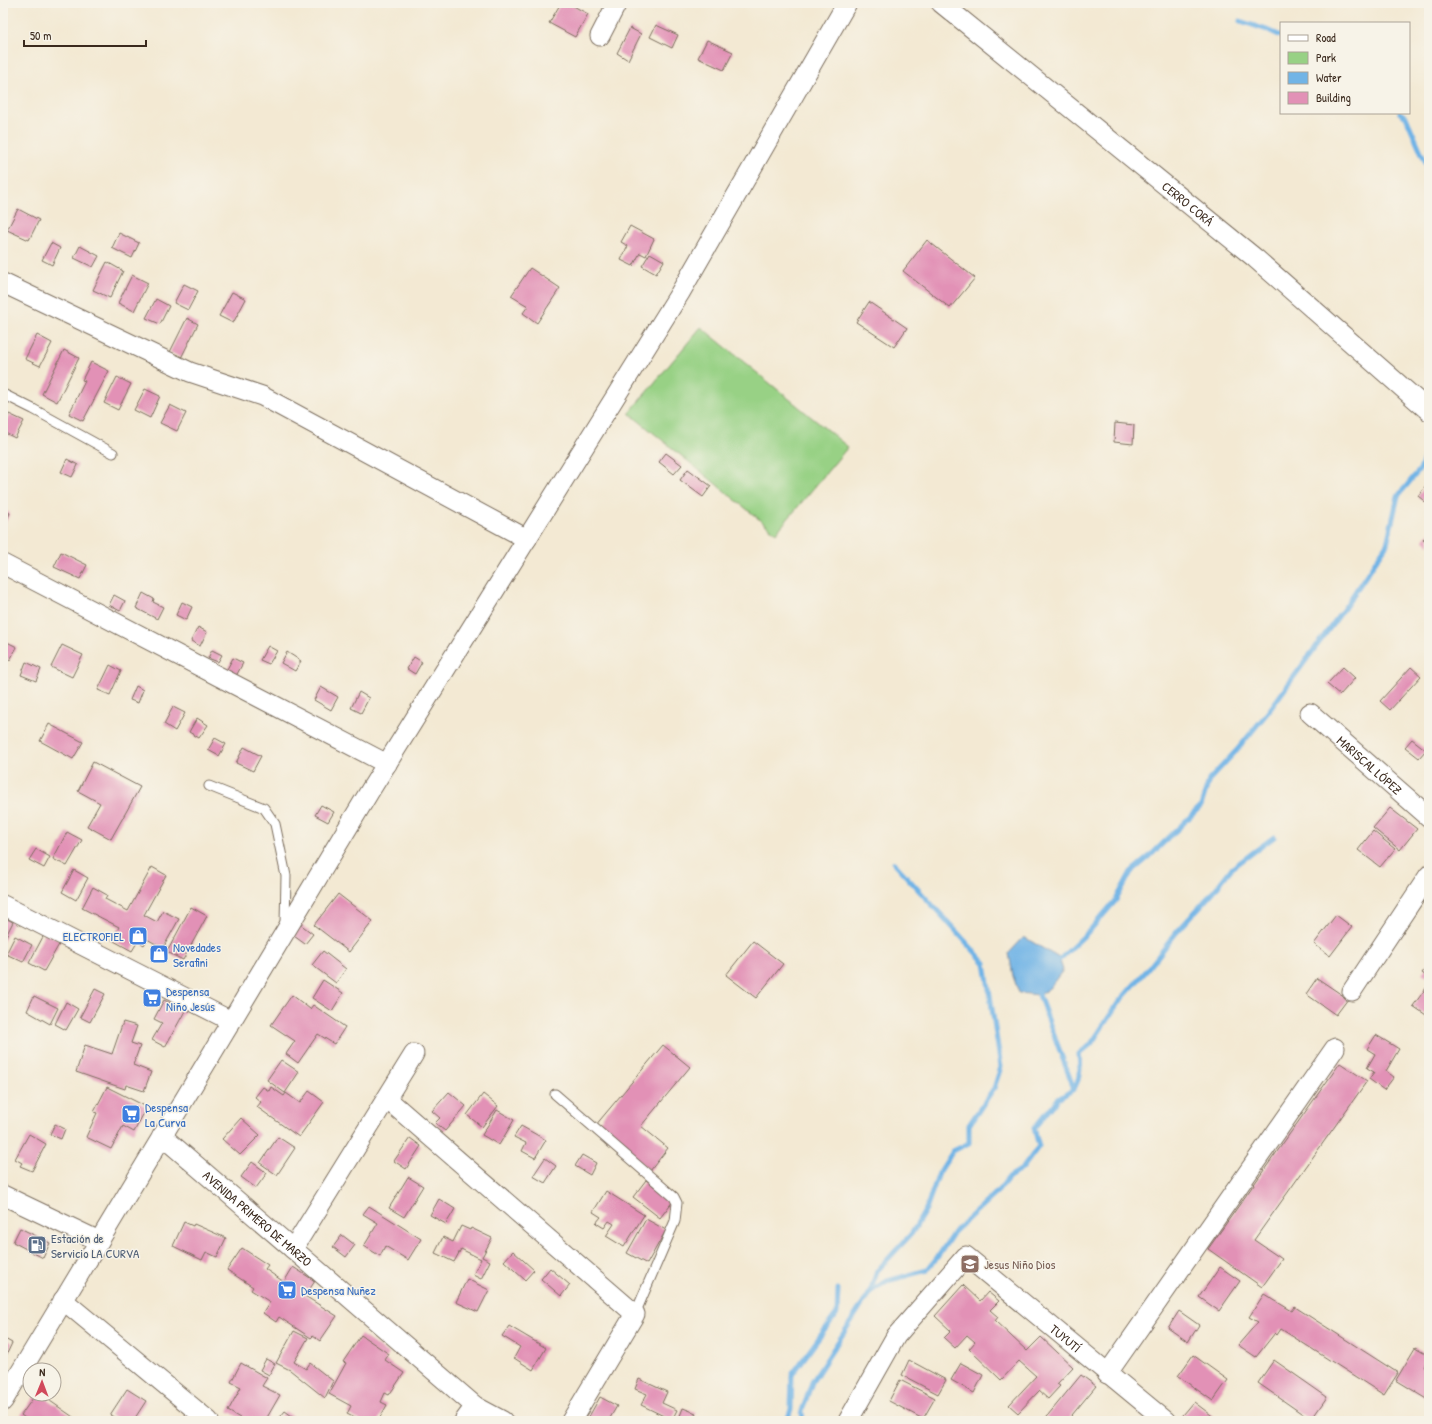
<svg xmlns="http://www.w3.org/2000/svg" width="1432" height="1424" viewBox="0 0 1432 1424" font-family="'Patrick Hand',sans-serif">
	<rect width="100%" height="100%" fill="#f7f3e8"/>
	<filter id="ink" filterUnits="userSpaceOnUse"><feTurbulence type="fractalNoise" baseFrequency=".025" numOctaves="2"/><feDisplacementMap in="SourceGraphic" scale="8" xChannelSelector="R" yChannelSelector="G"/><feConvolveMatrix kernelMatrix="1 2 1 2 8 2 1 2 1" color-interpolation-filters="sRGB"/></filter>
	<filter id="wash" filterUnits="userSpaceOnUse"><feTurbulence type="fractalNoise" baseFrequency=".012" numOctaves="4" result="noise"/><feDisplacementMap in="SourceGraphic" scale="16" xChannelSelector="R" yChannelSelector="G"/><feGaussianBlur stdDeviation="0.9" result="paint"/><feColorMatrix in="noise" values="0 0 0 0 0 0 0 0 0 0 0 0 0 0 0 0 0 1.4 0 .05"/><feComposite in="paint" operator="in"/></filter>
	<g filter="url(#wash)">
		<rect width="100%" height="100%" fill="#f3e9d3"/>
		<path fill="#98d185" stroke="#6a7e52" d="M701,327L848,447L776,533L629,413Z"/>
		<path fill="#71b4e6" stroke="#566f82" d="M1024,937L1059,958L1063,970L1047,991L1039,995L1019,993L1013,976L1009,953Z"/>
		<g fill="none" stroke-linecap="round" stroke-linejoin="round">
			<path stroke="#71b4e6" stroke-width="5" d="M1240,21L1270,31L1281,36
				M1400,113L1406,117L1429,170
				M1055,964L1091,929L1116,900L1131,872L1150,856L1201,806L1209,780L1237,750L1268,712L1343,610L1387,544L1398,496L1421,468L1429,442
				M1040,988L1039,995L1074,1089
				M870,1292L887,1281L927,1270L939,1255L954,1232L998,1191L1009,1177L1022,1169L1039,1146L1034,1128L1058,1099L1074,1089L1078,1080L1080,1069L1079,1054L1091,1044L1118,1003L1148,969L1176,933L1214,891L1231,869L1274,837
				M787,1421L791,1409L792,1375L837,1313L838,1289
				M803,1421L802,1411L812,1382L870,1292L877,1271L912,1233L926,1209L939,1173L953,1151L969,1143V1125L994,1088L1001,1067L985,963L894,863"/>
		</g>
		<g id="blocks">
			<path fill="#e291b6" d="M561,3H568L588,14L575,37L549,23Z
				M656,25L678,35L672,48L650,37Z
				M630,28L641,34L628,60L617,53Z
				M707,40L733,52L724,70L698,58Z
				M18,209L39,220L29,240L7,230Z
				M630,226L654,239L646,256L640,253L633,266L621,260L628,246L621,242Z
				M119,233L139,243L132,258L112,248Z
				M927,240L975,278L950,308L903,271Z
				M51,243L60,248L52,265L42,260Z
				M80,246L99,256L93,267L74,258Z
				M650,253L664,261L656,274L642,266Z
				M107,262L123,271L110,298L93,290Z
				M530,268L560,288L537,323L523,313L528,306L511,296Z
				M132,275L148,283L134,311L118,303Z
				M184,284L198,291L188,310L174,303Z
				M232,292L246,299L233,323L219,316Z
				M156,299L169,306L160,324L146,318Z
				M869,302L907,328L894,347L856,322Z
				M187,318L198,324L181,358L170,352Z
				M37,335L52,343L40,366L25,359Z
				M64,350L79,358L57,402L42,394Z
				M91,362L109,371L83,421L69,414L85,381L82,380Z
				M117,377L131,384L118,410L104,403Z
				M145,389L160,396L150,418L134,410Z
				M170,405L186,413L177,431L160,423Z
				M9,414L24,421L15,438L3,432V427Z
				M1115,423L1134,425L1133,444L1114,442Z
				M666,453L682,465L674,474L659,462Z
				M67,459L78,465L72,477L61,472Z
				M688,469L711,486L703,497L680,480Z
				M1429,481V505L1418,496Z
				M3,510L10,513L4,526L3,525Z
				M1429,532V545L1423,540Z
				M61,552L87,565L80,579L54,567Z
				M143,593L154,599L153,602L163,607L157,619L136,608Z
				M114,595L125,601L120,611L109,605Z
				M182,602L192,607L186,620L176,615Z
				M198,627L207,632L200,646L191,641Z
				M3,640L17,647L10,660L3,656Z
				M62,645L83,655L72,677L51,667Z
				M268,646L277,651L269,664L260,660Z
				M212,650L222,655L218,662L208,658Z
				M287,652L301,661L295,671L281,663Z
				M414,657L422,662L415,674L407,669Z
				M233,658L243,663L236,676L226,671Z
				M26,662L41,669L36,681L21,675Z
				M110,665L121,671L110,695L98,690Z
				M1343,667L1355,678L1340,695L1327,684Z
				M1411,667L1421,676L1390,710L1380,701Z
				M136,686L143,690L138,703L130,700Z
				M321,687L338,697L331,710L314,700Z
				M359,692L369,698L361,713L351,708Z
				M173,707L185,713L175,731L164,724Z
				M197,718L208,725L199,738L189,732Z
				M49,724L83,742L73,759L40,741Z
				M215,738L226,744L219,756L208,750Z
				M1412,739L1426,750L1419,758L1405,747Z
				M244,747L261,756L253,771L236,763Z
				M93,762L140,787L111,839L87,826L100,803L78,791Z
				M321,805L334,812L328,822L315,815Z
				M1390,808L1417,829L1400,850L1373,828Z
				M1373,831L1395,849L1380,867L1358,850Z
				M67,832L82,840L67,866L53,859Z
				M36,849L50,857L44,868L29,860Z
				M152,867L166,875L144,915L157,922L163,911L179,919L163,948L147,939L144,945L138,941L132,951L112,940L119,927L82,908L93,887L107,895L105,899L128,911Z
				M74,870L88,878L76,900L62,892Z
				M338,894L373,921L349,952L314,925Z
				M191,907L207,916L183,960L167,952Z
				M1336,915L1352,927L1330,956L1314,944Z
				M3,917L13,922L3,942Z
				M295,920L313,934L305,944L287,931Z
				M45,933L61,941L44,971L29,963Z
				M15,936L32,945L23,962L6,954Z
				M753,941L783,964L756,998L726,975Z
				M323,951L346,969L336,983L312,965Z
				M1429,964V978L1422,973Z
				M1317,978L1348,999L1336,1015L1306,994Z
				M323,980L343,993L332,1011L312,998Z
				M1429,984V1017L1413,1006Z
				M95,989L105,994L90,1022L80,1017Z
				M292,995L310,1009L313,1005L345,1027L334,1044L318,1034L298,1063L286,1054L295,1041L271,1025Z
				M34,996L58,1008L50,1024L27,1011Z
				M164,1000L185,1011L165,1047L152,1040L162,1023L154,1019Z
				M66,1002L78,1009L66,1030L55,1024Z
				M123,1022L137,1026L131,1043L140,1046L133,1065L151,1072L144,1091L126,1085L125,1089L76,1072L85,1045L112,1054Z
				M1376,1035L1399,1049L1386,1071L1394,1077L1384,1090L1369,1079L1374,1072L1367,1068L1375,1054L1367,1049Z
				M663,1045L690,1067L641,1126L668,1148L650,1171L595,1126Z
				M281,1060L299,1072L285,1093L267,1080Z
				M1340,1063L1367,1081L1254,1240L1282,1259L1262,1287L1208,1249Z
				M107,1087L147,1107L134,1132L123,1126L111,1149L86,1137L97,1113L94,1112Z
				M263,1087L269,1091L271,1087L284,1096L286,1093L300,1103L309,1091L324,1102L299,1137L257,1107L261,1102L255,1097Z
				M449,1092L466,1106L445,1131L435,1123L440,1118L432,1111Z
				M483,1094L498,1106L482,1127L467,1115Z
				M497,1110L514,1120L499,1145L482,1135Z
				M241,1118L260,1135L240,1155L222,1139Z
				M55,1124L65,1129L61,1139L50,1134Z
				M521,1126L546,1140L535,1158L522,1151L526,1143L514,1137Z
				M29,1134L46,1144L32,1171L20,1166L22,1163L15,1159Z
				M278,1137L295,1148L277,1175L260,1163Z
				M410,1138L421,1146L406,1169L394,1161Z
				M582,1155L596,1163L590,1175L575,1166Z
				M545,1158L556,1166L545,1183L533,1176Z
				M252,1162L267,1173L256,1188L241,1177Z
				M408,1177L423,1186L404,1217L389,1208Z
				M646,1180L673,1201L660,1218L633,1197Z
				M606,1191L644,1215L624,1247L606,1236L614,1224L609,1221L604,1228L596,1223L601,1217L593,1212Z
				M439,1199L455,1209L446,1224L430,1215Z
				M369,1206L421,1239L408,1260L385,1246L380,1256L364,1246L378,1223L363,1214Z
				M646,1219L666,1230L647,1264L627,1253Z
				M184,1222L193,1226L194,1224L226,1238L217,1257L206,1252L202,1260L173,1246Z
				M461,1226L470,1230L471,1228L492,1238L482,1257L490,1261L481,1279L473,1275L481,1259L461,1249L454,1262L435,1253L443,1237L453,1242Z
				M20,1228L50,1243L43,1258L13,1242Z
				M342,1235L355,1245L346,1257L333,1247Z
				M242,1248L268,1265L265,1269L284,1282L293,1267L315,1281L305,1296L337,1316L320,1341L313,1336L311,1338L279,1317L276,1322L263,1313L270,1302L251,1290L253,1287L227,1270Z
				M513,1251L534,1270L525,1280L504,1261Z
				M1220,1267L1240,1281L1219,1311L1199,1297Z
				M550,1268L570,1285L561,1296L541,1279Z
				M467,1279L489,1290L478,1312L456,1302Z
				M963,1285L980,1301L988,1292L999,1301L990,1310L998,1317L995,1321L1027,1351L1041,1337L1073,1367L1057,1384L1060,1386L1048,1399L1039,1391L1018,1413L1009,1405L1036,1376L1019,1361L1001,1380L969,1349L975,1342L967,1335L955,1348L944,1338L951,1331L935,1316Z
				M1264,1294L1292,1311L1295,1307L1398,1373L1384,1395L1281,1329L1277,1335L1275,1333L1256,1357L1238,1345L1258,1322L1249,1317Z
				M1179,1311L1199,1325L1188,1342L1168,1328Z
				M509,1326L546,1348L533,1370L514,1358L520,1347L502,1336Z
				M294,1331L308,1338L294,1362L306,1369L310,1363L333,1381L325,1398L290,1370L276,1363Z
				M361,1335L389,1354L385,1360L404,1373L389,1395L385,1393L381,1402L387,1405L378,1421H361L347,1414L351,1406L329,1394L346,1363L343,1362Z
				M3,1338L12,1343L5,1358L3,1357Z
				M1415,1348L1429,1356V1359L1425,1366L1429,1369V1400L1396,1380Z
				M1193,1355L1228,1380L1213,1401L1178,1376Z
				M266,1359L275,1364L269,1375L260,1370Z
				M909,1360L946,1380L938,1394L902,1375Z
				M1274,1360L1327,1397L1311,1420L1258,1383Z
				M241,1363L267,1378L262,1386L280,1395L265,1421H245L228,1411L241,1387L231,1382Z
				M961,1363L983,1375L974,1393L951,1380Z
				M1081,1375L1096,1386L1067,1421H1043Z
				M639,1379L667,1392L662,1403L677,1410L672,1420L641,1405L647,1394L635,1389Z
				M900,1380L935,1398L923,1419L889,1401Z
				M127,1389L146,1401L135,1418L140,1421H118L119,1420L110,1415Z
				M36,1394H40L76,1419L74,1421H29L21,1415Z
				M600,1397L617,1406L610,1418L616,1421H589L587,1420Z
				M1194,1402L1219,1421H1178Z
				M683,1408L696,1413L692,1421H678Z
				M285,1411L299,1421H277Z"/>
		</g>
	</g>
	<g filter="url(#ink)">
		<use href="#blocks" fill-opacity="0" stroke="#7b6d5d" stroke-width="1"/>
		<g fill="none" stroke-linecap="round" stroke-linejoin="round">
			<g stroke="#7b6d5d" stroke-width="11">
				<path id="service" d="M3,394L33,409L113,453
					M209,786L264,808L275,824L286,876L285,924
					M555,1094L674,1197L677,1203L675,1221L635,1314"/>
			</g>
			<g stroke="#7b6d5d" stroke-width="21">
				<g id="minor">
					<path id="s1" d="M941,3L1255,258L1429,411"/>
					<path d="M600,36L617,3"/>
					<path d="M3,283L190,372L262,396L527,539"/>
					<path d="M3,564L387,764"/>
					<path id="s2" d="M1310,713L1429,817"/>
					<path d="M3,905L231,1021"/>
					<path d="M1352,991L1429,875"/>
					<path d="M387,1099L635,1314L571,1421"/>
					<path id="s3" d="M162,1136L475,1406L503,1421"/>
					<path d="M3,1195L99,1241"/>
					<path d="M293,1249L414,1054"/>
					<path d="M63,1300L209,1421"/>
					<path d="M1107,1374L1335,1048"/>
					<path d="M3,1401L371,789L680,293L847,3"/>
					<path d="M464,1421L475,1406"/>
					<path id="s4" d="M848,1421L896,1336L966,1256L1166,1421"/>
				</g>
			</g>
			<use href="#service" stroke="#fff" stroke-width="9"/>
			<use href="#minor" stroke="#fff" stroke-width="19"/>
		</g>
	</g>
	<defs>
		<g id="shop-square" transform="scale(1)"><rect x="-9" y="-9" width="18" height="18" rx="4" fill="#3f7fe0" stroke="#f7f3e8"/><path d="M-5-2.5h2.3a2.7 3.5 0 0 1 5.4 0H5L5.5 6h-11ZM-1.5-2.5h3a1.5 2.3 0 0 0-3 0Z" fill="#fff"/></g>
		<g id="supermarket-square" transform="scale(1)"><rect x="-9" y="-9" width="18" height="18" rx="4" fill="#3f7fe0" stroke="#f7f3e8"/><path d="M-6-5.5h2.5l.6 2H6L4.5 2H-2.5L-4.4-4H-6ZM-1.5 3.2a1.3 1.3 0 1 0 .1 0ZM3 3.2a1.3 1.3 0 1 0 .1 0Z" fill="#fff"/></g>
		<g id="fuel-square" transform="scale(1)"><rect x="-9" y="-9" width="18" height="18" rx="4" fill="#5c6f8a" stroke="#f7f3e8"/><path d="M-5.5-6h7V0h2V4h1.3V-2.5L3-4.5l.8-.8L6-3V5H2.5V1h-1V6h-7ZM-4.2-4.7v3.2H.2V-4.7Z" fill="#fff"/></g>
		<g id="school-square" transform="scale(1)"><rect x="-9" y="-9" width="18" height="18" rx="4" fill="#8d6e63" stroke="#f7f3e8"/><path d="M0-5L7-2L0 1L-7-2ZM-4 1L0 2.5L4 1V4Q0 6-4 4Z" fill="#fff"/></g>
	</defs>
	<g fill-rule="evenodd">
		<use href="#shop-square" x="138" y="936"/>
		<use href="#shop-square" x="159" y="954"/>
		<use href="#supermarket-square" x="152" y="998"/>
		<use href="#supermarket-square" x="131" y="1114"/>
		<use href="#fuel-square" x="37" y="1245"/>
		<use href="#school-square" x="970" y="1264"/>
		<use href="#supermarket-square" x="287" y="1290"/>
	</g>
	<g text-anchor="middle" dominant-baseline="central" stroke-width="3" stroke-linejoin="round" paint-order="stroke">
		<g font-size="13" fill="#3b2a1e" stroke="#f7f3e8">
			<text stroke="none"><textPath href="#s1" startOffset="318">CERRO CORÁ</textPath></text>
			<text stroke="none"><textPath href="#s2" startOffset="79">MARISCAL LÓPEZ</textPath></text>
			<text stroke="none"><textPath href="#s3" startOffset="126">AVENIDA PRIMERO DE MARZO</textPath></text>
			<text stroke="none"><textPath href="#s4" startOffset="333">TUYUTÍ</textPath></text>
		</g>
		<g font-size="13" fill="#366cbe" stroke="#f7f3e8" text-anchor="start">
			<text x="124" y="936" text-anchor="end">ELECTROFIEL</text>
			<text x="173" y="947">Novedades<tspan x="173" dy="15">Serafini</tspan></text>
			<text x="166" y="991">Despensa<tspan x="166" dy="15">Niño Jesús</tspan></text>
			<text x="145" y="1107">Despensa<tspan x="145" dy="15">La Curva</tspan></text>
			<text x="301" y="1290">Despensa Nuñez</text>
		</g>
		<g font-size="13" fill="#4e5e75" stroke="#f7f3e8" text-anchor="start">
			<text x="51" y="1238">Estación de<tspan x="51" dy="15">Servicio LA CURVA</tspan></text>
		</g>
		<g font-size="13" fill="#785e54" stroke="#f7f3e8" text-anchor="start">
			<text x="984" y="1264">Jesus Niño Dios</text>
		</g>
	</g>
	<rect width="1432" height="1424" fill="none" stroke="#f7f3e8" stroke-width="16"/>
	<rect x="1280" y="22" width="130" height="92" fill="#f7f3e8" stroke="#aca397"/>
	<rect x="1288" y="35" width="20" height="6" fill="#ffffff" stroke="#aca397"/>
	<text x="1316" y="42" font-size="12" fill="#3b2a1e">Road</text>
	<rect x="1288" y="52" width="20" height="12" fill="#98d185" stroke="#aca397"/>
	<text x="1316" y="62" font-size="12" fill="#3b2a1e">Park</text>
	<rect x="1288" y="72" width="20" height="12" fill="#71b4e6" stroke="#aca397"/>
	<text x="1316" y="82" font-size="12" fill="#3b2a1e">Water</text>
	<rect x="1288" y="92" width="20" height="12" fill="#e291b6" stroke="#aca397"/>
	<text x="1316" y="102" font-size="12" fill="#3b2a1e">Building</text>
	<g transform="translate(42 1382) rotate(1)"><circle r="19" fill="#f7f3e8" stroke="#aca397"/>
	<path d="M0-3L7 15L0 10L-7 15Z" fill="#d1495b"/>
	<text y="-6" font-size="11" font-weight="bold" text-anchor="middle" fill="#3b2a1e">N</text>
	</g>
	<path d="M24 40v6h122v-6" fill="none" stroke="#3b2a1e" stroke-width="2"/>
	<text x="30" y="40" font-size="12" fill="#3b2a1e" stroke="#f7f3e8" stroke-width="3" paint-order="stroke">50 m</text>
</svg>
